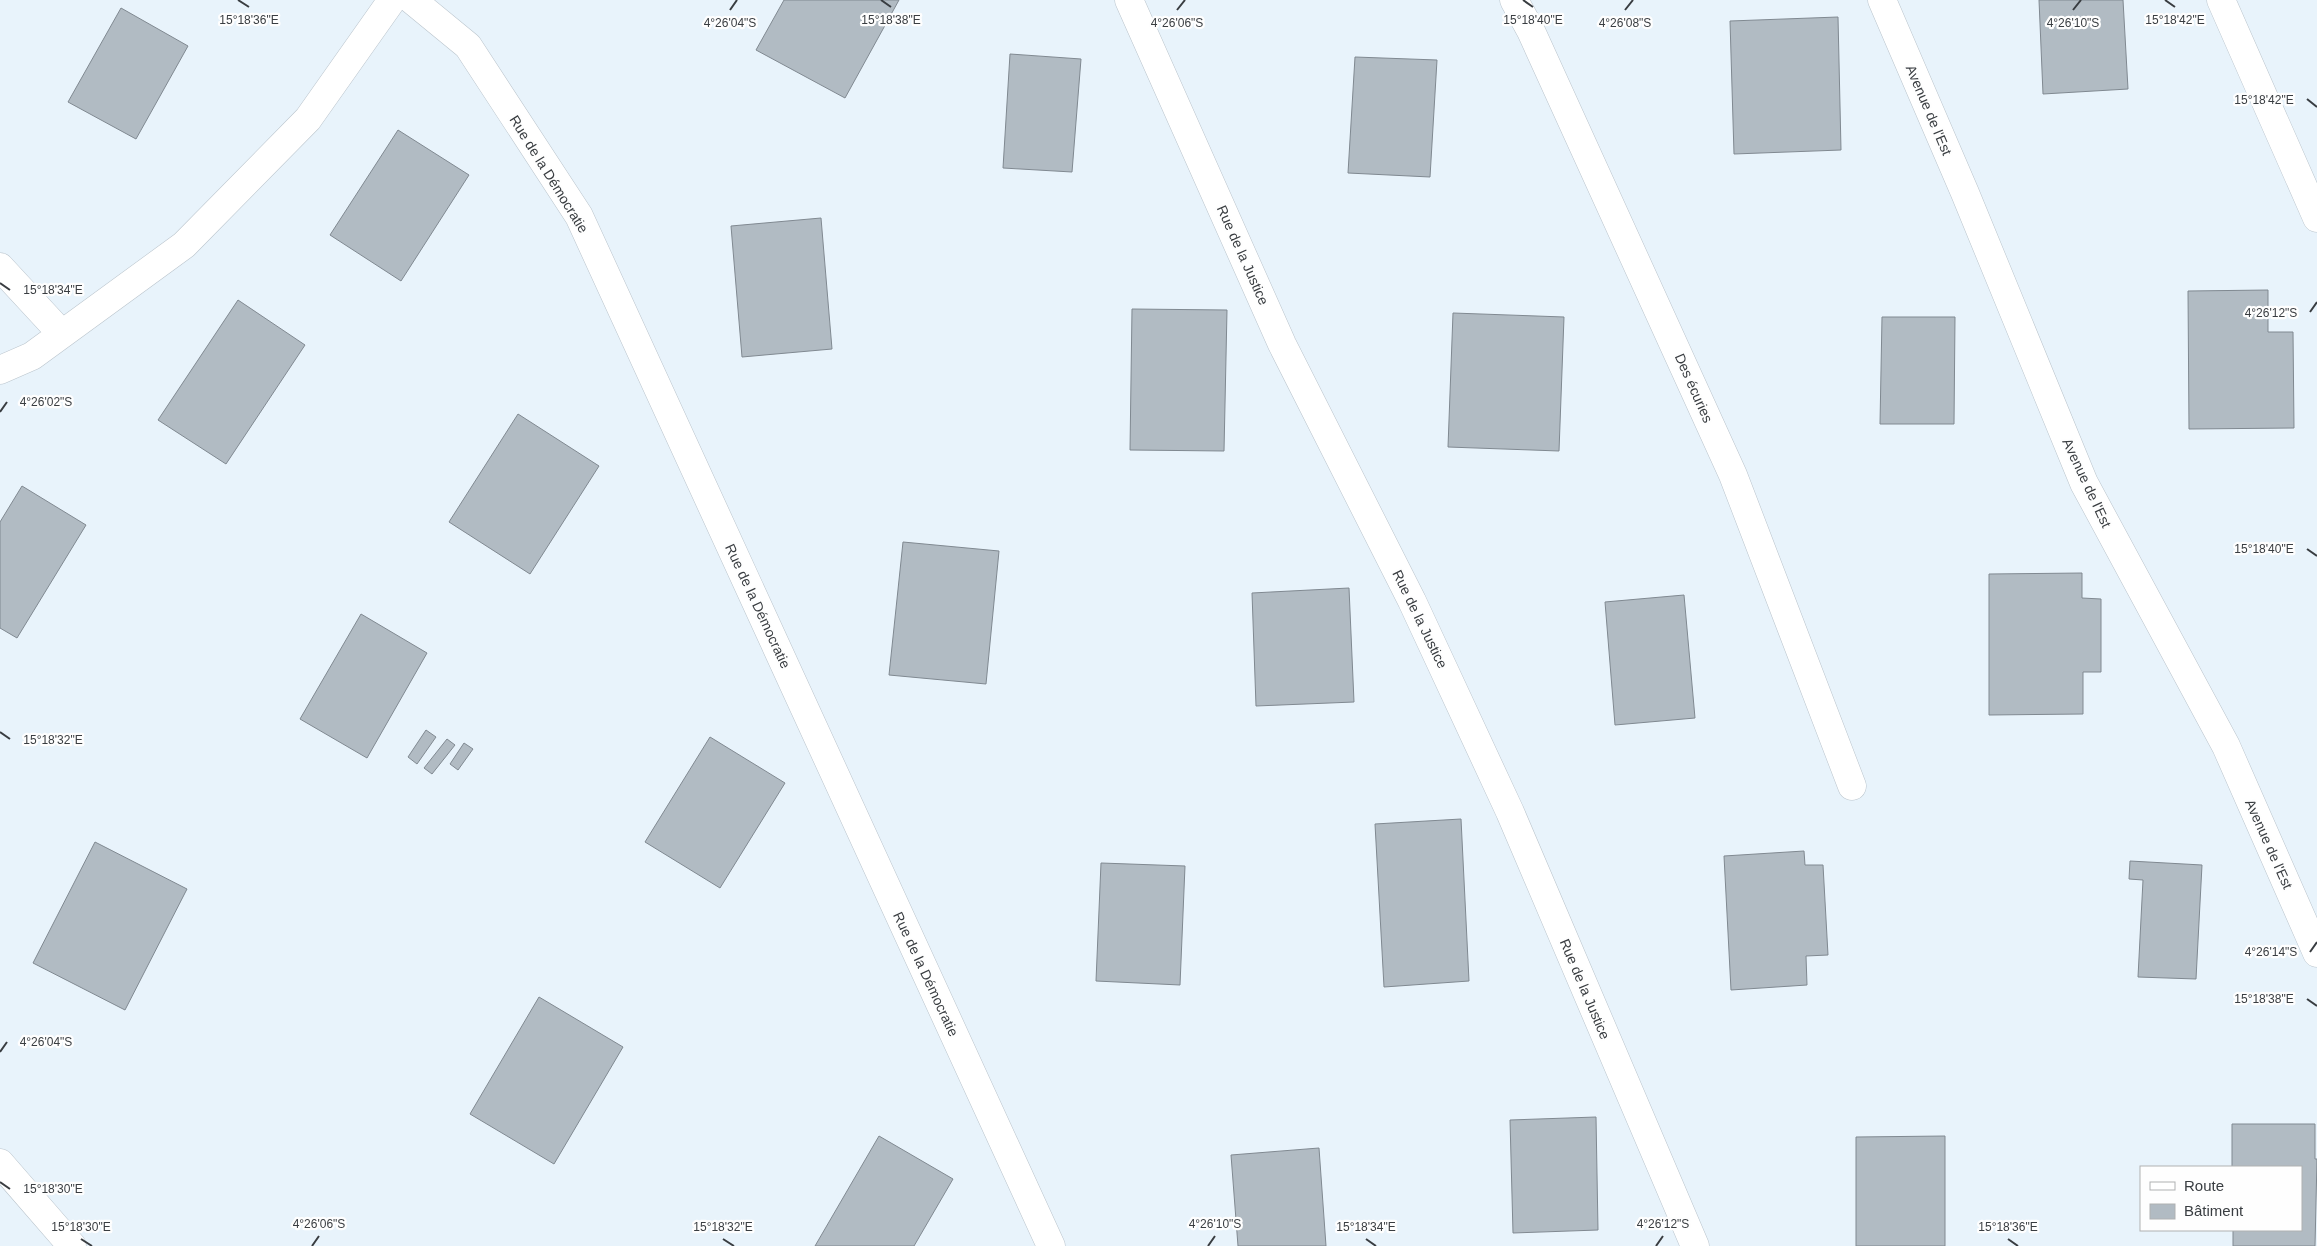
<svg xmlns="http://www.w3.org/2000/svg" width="2317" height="1246" viewBox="0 0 2317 1246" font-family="Helvetica,sans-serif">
	<rect width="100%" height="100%" fill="#e8f3fb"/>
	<path fill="#b1bbc3" stroke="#808991" d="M784,0H899L845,98L756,50Z
		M2039,0H2123L2128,89L2043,94Z
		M121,8L188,46L136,139L68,102Z
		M1838,17L1841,150L1734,154L1730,21Z
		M1010,54L1081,59L1072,172L1003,168Z
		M1355,57L1437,60L1430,177L1348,173Z
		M398,130L469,175L401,281L330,235Z
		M821,218L832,349L742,357L731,226Z
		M2268,290V332H2293L2294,428L2189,429L2188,291Z
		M238,300L305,345L226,464L158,420Z
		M1132,309L1227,310L1224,451L1130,450Z
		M1453,313L1564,317L1559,451L1448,447Z
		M1882,317H1955L1954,424H1880Z
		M518,414L599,466L530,574L449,522Z
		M22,486L86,525L17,638L0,628V522Z
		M903,542L999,551L986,684L889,675Z
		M2082,573V598L2101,599V672H2083V714L1989,715V574Z
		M1349,588L1354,702L1256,706L1252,593Z
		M1684,595L1695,718L1615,725L1605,602Z
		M361,614L427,653L367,758L300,719Z
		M426,730L436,737L417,764L408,757Z
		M710,737L785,783L720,888L645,842Z
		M447,739L455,745L432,774L424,768Z
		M464,743L473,749L458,770L450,764Z
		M1461,819L1469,981L1384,987L1375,824Z
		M95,842L187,889L125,1010L33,963Z
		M1804,851L1805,865H1823L1828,955L1806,956L1807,985L1731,990L1724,856Z
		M2130,861L2202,865L2196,979L2138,977L2143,880L2129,879Z
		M1101,863L1185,866L1180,985L1096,981Z
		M539,997L623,1047L554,1164L470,1114Z
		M1596,1117L1598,1230L1513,1233L1510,1120Z
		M2232,1124H2315V1159H2317L2315,1246H2233V1230H2301V1167H2232Z
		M879,1136L953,1179L914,1246H815Z
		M1945,1136V1246H1856V1137Z
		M1319,1148L1326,1246H1238L1231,1155Z"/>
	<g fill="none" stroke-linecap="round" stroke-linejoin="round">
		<g stroke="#bac4cc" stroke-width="29">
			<path id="minor" d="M412,0L468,46L579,216L1051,1246
				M1129,0L1282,344L1412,601L1510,812L1695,1246
				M1514,0L1531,31L1733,475L1852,786
				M1882,0L1965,193L2084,483L2226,746L2317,953
				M2221,0L2317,218
				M0,267L62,334
				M0,370L32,356L184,245L308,119L392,0
				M0,1163L72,1246"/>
		</g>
		<use href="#minor" stroke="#fff" stroke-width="28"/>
	</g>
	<path fill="none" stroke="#393d41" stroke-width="2" d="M238,0L249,7M881,0L891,7M1523,0L1533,7M2165,0L2175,7M730,10L737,0M1177,10L1185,0M1625,10L1633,0M2073,10L2081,0M2307,99L2317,107M0,283L10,290M2310,312L2317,302M0,412L7,402M2307,549L2317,556M0,732L10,739M2310,952L2317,942M2307,999L2317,1006M0,1052L7,1042M0,1182L10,1189M81,1239L92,1246M723,1239L734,1246M1366,1239L1376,1246M2008,1239L2018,1246M312,1246L319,1236M1208,1246L1215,1236M1656,1246L1663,1236"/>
	<g text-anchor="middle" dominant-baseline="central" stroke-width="4.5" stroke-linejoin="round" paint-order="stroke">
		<g font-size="14" fill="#393d41" stroke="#fefefe">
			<text transform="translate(1929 110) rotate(67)">Avenue de l'Est</text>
			<text transform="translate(549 174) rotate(58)">Rue de la Démocratie</text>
			<text transform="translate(1243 255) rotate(66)">Rue de la Justice</text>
			<text transform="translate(1694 388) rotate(66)">Des écuries</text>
			<text transform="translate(2087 483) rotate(65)">Avenue de l'Est</text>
			<text transform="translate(758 606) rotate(65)">Rue de la Démocratie</text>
			<text transform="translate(1420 619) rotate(64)">Rue de la Justice</text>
			<text transform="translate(2269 844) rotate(66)">Avenue de l'Est</text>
			<text transform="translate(926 974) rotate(65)">Rue de la Démocratie</text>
			<text transform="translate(1585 989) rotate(67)">Rue de la Justice</text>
		</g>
	</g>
	<g font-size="12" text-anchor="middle" fill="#393d41" stroke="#fefefe" stroke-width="4.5" stroke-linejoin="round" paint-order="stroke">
		<text x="249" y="24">15°18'36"E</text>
		<text x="1533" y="24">15°18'40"E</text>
		<text x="891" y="24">15°18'38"E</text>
		<text x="2175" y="24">15°18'42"E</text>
		<text x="730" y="27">4°26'04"S</text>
		<text x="1177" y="27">4°26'06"S</text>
		<text x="1625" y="27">4°26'08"S</text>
		<text x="2073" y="27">4°26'10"S</text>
		<text x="2264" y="104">15°18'42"E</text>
		<text x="53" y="294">15°18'34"E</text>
		<text x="2271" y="317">4°26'12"S</text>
		<text x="46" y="406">4°26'02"S</text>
		<text x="2264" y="553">15°18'40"E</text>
		<text x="53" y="744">15°18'32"E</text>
		<text x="2271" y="956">4°26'14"S</text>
		<text x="2264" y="1003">15°18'38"E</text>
		<text x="46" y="1046">4°26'04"S</text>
		<text x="53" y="1193">15°18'30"E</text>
		<text x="319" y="1228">4°26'06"S</text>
		<text x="1215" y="1228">4°26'10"S</text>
		<text x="1663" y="1228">4°26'12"S</text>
		<text x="81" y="1231">15°18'30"E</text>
		<text x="723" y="1231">15°18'32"E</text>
		<text x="1366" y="1231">15°18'34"E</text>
		<text x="2008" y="1231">15°18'36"E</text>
	</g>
	<rect x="2140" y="1166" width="162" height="65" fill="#fefefe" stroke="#afb1b2"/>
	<rect x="2150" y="1182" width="25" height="8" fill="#ffffff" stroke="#afb1b2"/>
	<text x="2184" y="1191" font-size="15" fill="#393d41">Route</text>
	<rect x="2150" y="1204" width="25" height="15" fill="#b1bbc3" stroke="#afb1b2"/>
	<text x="2184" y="1216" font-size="15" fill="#393d41">Bâtiment</text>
</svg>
